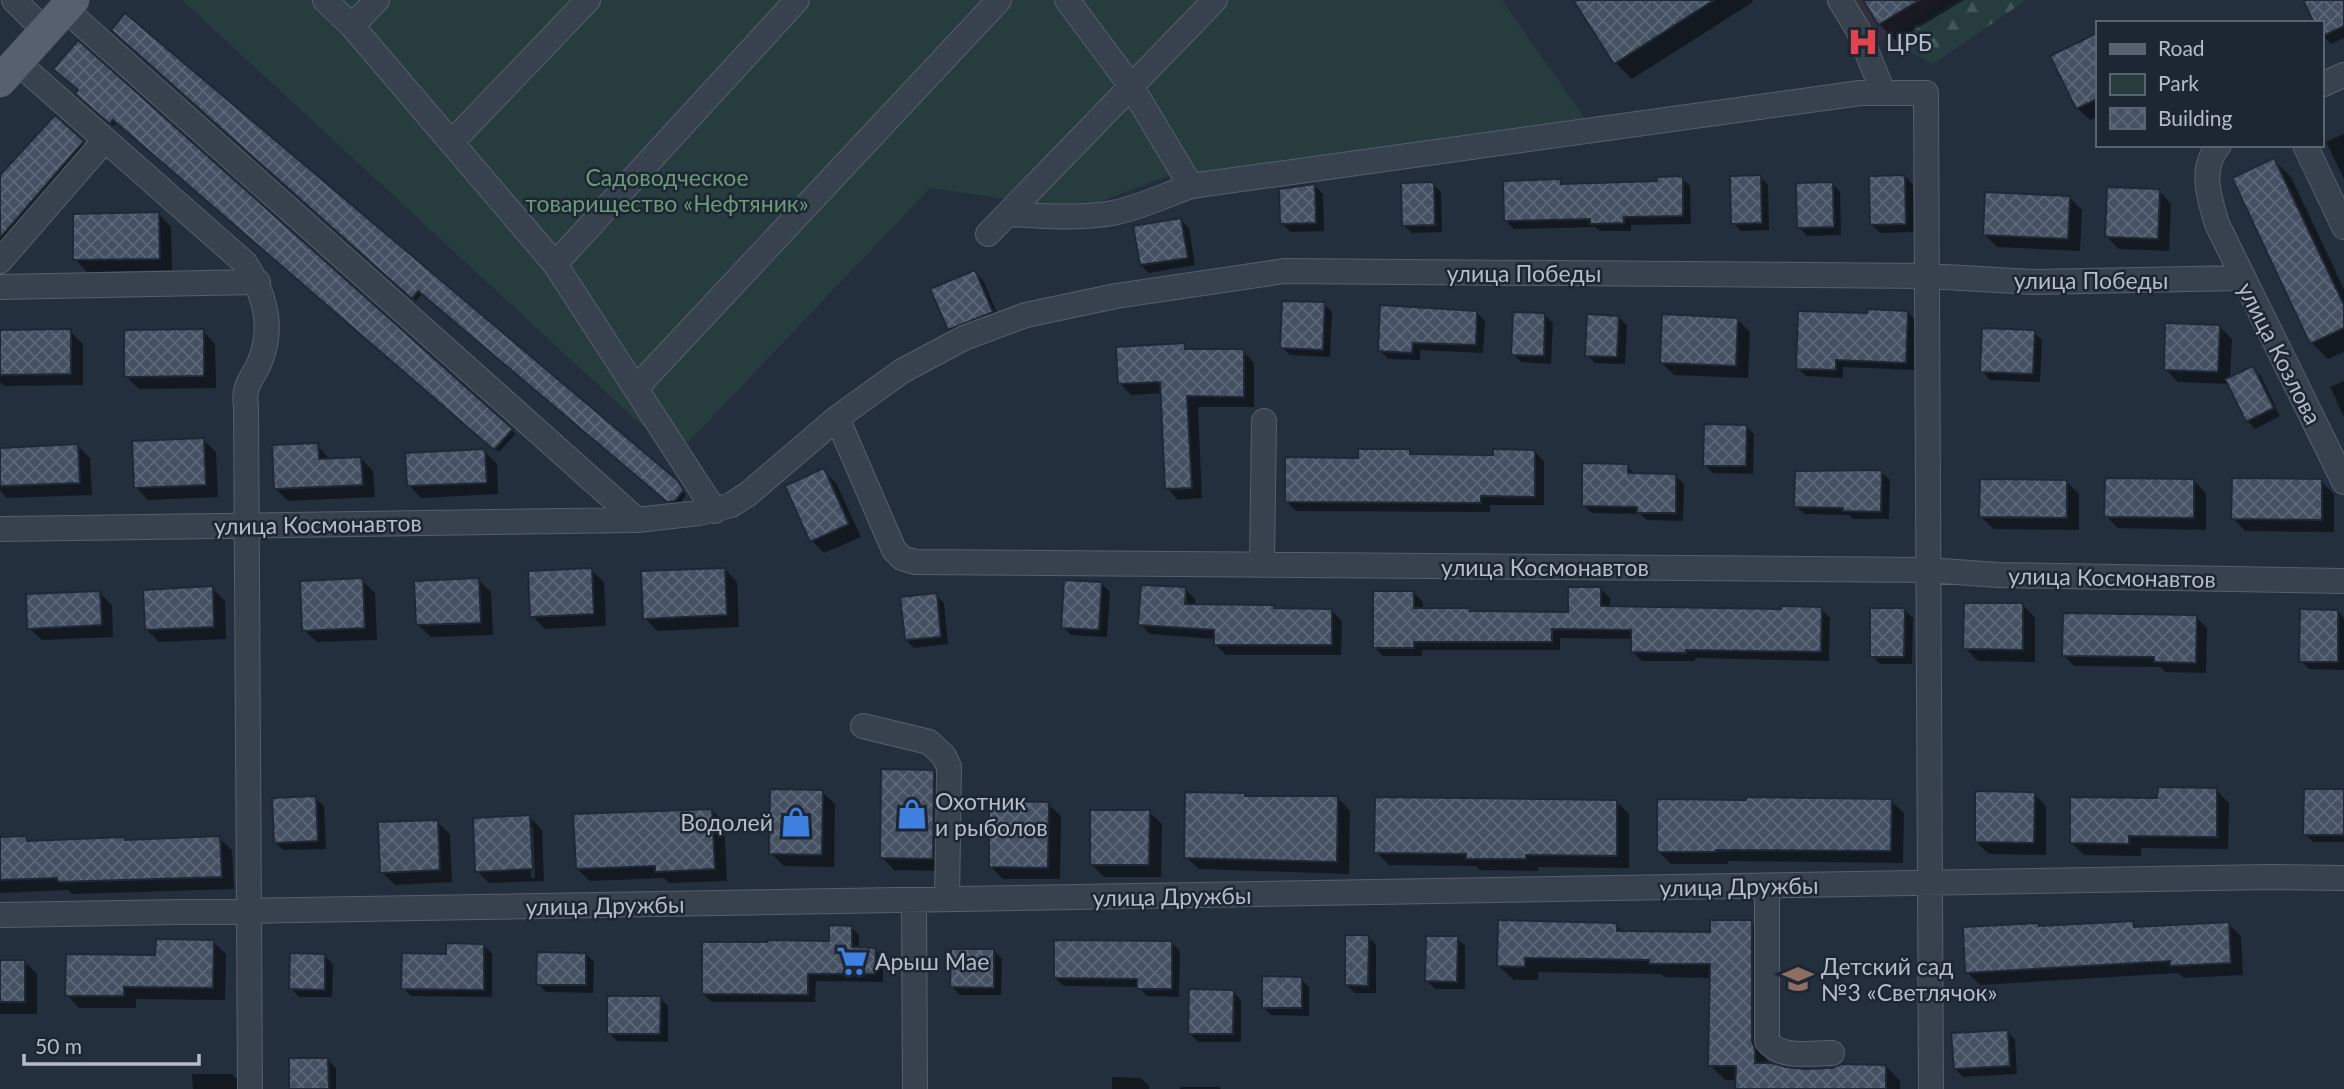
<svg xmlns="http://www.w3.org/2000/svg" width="2344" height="1089" viewBox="0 0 2344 1089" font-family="Lato,sans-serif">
	<defs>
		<pattern id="forest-firs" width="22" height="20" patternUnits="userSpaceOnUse" patternTransform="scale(1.75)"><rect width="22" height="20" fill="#263c3f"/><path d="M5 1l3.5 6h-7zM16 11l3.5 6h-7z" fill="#435659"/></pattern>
		<pattern id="building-cross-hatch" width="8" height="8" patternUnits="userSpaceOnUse" patternTransform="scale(1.75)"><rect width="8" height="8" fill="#455162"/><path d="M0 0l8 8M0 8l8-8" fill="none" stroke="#5d6877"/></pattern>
	</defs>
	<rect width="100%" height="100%" fill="#242f3e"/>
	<path fill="#32303f" d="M1824,0H1947L1854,57L1843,28Z"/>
	<path fill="url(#forest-firs)" d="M1957,0H2026L1933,64L1905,49L1915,26Z"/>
	<path fill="#263c3f" d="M182,0H1502L1586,120L1167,176L1079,210L930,188L675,456Z"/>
	<path fill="#0007" fill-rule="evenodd" d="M1575,0H1752L1753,2L1632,79L1616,63Z
		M1865,0H1964L1896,41L1879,24Z
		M2305,0H2344V38L2331,44L2323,36L2321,23Z
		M113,30L680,485L686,495L679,504H673L423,293L416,301Z
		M2097,35V117L2090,120L2077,108L2052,57Z
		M81,91L512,430L515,434L499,452L118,122L114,126L81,97Z
		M55,118L87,146L0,248V177Z
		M2344,134V179L2326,142Z
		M2274,160L2291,177L2344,289V352L2328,359L2312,343Z
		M1905,176L1913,185L1914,232L1880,233L1872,225Z
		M1760,177L1768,185L1769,230L1741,231L1733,223Z
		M1682,178L1690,186L1691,224L1631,225V231H1600L1595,227L1514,229L1506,221L1560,181L1565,185L1658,183Z
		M1832,183L1840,192L1841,235L1807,236L1799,227Z
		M1433,184L1441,192L1442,232L1412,233L1403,225Z
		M1315,186L1323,194L1324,231L1290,232L1282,223Z
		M2159,191L2171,204L2169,251L2119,249L2106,236Z
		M2069,197L2082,210L2080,251L1997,247L1985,235Z
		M159,214L171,227L172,270L87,272L75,259Z
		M1181,220L1189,228L1195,265L1149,273L1141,265Z
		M975,272L983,280L1000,320L957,337L949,329Z
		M1324,304L1332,312L1330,357L1290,355L1282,347Z
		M1908,312L1916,321L1914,370L1843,367V378L1806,376L1797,368L1869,315Z
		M1477,313L1485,321L1483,353L1420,350V360L1388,359L1380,350Z
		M1545,315L1553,323L1551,364L1521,362L1513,354Z
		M1619,317L1627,326L1625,364L1595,363L1587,355Z
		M1737,319L1750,332L1748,378L1674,375L1661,362Z
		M2219,326L2232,339L2230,379L2252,368L2261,376L2280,416L2255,429L2247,421L2229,384L2178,382L2165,369Z
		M70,331L83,344V385L4,386L0,382V332Z
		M203,331L215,344L216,388L139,389L126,376Z
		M2034,332L2042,340L2040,382L1990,380L1982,371Z
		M1184,345L1190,351H1243L1254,363V407H1198L1202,498L1178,500L1167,488L1162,393L1131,395L1120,383Z
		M2344,381V417L2330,387Z
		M1746,426L1754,434L1753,474L1713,473L1705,465Z
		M203,440L216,452L218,497L148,500L136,487Z
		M317,445L330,460L361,458L373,471L375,497L288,501L275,488Z
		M78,446L90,458L92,495L7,498L0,491V449Z
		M484,451L497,464L498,494L421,498L409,485Z
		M1409,451L1414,456L1494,457L1535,452L1544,461V505H1490V512L1296,511L1287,502L1360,460Z
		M1627,466L1636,475H1675L1684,484L1683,521L1647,520L1640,514L1592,513L1583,505Z
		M824,471L836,483L861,537L824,553L812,541Z
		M1881,472L1890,480L1889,519H1853L1849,515L1804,514L1796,506Z
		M2194,481L2206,493V530L2118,528L2106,516Z
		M2321,481L2334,494V532L2245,531L2233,518Z
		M2067,482L2079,494V530L1994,529L1981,517Z
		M725,569L737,582L739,627L657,631L645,618Z
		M591,570L604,582L606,626L545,629L532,616Z
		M362,580L375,593L377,640L317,642L304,630Z
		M478,580L491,592L493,635L431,637L418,625Z
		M1102,584L1110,592L1107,637L1071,635L1063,627Z
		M212,588L225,601L226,639L159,642L147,630Z
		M1185,589L1195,599V605L1274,607L1277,610L1332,611L1342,621L1341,655H1226L1216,645V639L1150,634L1140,624ZM1183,596H1187L1186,612Z
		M1601,589L1610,598V608L1782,611L1821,609L1830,618L1829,661L1695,658V661H1642L1633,652V639L1560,638V650H1422V656H1383L1374,647L1414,593L1423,602V609L1469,610L1472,613L1569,614Z
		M99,592L112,605L113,637L42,640L29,628Z
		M936,595L944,603L948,644L914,648L906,640Z
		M2023,605L2035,618V662L1978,661L1965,648Z
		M1904,610L1913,618L1912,664H1880L1872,656Z
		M2338,611L2344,618V670L2309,669L2301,661Z
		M2196,617L2207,628L2206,673L2166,672L2160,667L2074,666L2064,655Z
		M933,771L946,784L945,871L894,870L882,857Z
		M2216,790L2229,803L2228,849L2141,848V856L2084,855L2071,842L2159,799Z
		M2344,791V842H2313L2305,834Z
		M822,792L835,804L834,867L784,866L771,853Z
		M1244,794L1247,797L1338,798L1350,811L1349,874L1199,869L1186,857Z
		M2034,794L2046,806V855L1989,854L1976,842Z
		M315,798L324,806L326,849L283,850L275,842Z
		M1891,801L1904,813L1903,863L1728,861V864H1671L1658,851Z
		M1617,802L1629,814V868L1538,867V871L1480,870L1476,866L1389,865L1376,852Z
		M1048,804L1061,816L1060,879H1003L990,866Z
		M712,810L724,823L727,881L669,883L664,878L590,881L577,869Z
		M1149,812L1162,824L1161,877H1104L1091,864Z
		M530,817L542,830L544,881L489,883L477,871ZM529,828H533L535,878H531Z
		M437,822L450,834L452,882L395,885L382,872Z
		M26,838L31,843L124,839L127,842L219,838L232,850L234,889L72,894L68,890L0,893V839Z
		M1751,922L1766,937V1057L1769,1065L1805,1071L1886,1066L1900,1081V1089H1737V1080H1725L1710,1065L1711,978L1665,977L1661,974L1538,972V980H1514L1499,966L1616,925L1624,933L1712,934Z
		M2133,923L2139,929L2228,924L2241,936L2243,975L2184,978L2179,973L1980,985L1967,972L2038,925L2042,928Z
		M851,927L859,935V949L875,950L883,958V982L816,981L815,1002H712L703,994L831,942Z
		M1368,937L1376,945V993H1355L1346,985Z
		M1457,938L1465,946V989H1435L1427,981Z
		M213,942L226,954L225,1000L136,999V1008H79L67,995L157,957Z
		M1172,943L1180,951L1179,997L1147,996L1138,987L1064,986L1055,978Z
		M484,945L492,954V997L411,996L403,988L448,956Z
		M994,951L1002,959L1001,995H960L952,987Z
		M586,954L594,962L593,993L546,992L538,984Z
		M324,955L333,964L332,997H299L291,988Z
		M0,962H25L37,974V1014H0Z
		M1301,979L1309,987V1016L1271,1015L1263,1007Z
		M1233,992L1241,1000V1042H1198L1190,1033Z
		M660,998L668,1006V1042L617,1041L609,1033Z
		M2007,1031L2015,1040L2017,1074L1963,1077L1955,1069Z
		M328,1060L336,1068V1089H291Z
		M192,1074H232L240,1082V1089H193Z
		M1112,1077L1141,1078L1149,1086V1089H1112Z
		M1180,1087H1219L1221,1089H1180Z"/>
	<path fill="url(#building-cross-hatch)" stroke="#1f2835" stroke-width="2" d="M1573,0H1714L1614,64Z
		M1863,0H1920L1878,25Z
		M2303,0H2344V26L2321,37V23H2314Z
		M125,13L677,480L684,490L675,501L667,502L418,291L412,299L111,30Z
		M2097,33V99L2076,109L2050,56Z
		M78,40L513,429L494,450L113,120L110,124L75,94L78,90L53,69Z
		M55,115L84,141L0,238V175Z
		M2274,158L2344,305V328L2310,344L2232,178Z
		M1761,175L1762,223L1731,224L1730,176Z
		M1905,175L1906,224L1870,225L1869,176Z
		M1683,176V216L1624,217V223L1590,224V219L1504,221L1503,181L1561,179V184L1657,181L1656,177Z
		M1434,182L1435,225L1402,226L1401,183Z
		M1833,182L1834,227L1797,228L1796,183Z
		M1315,184L1316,223L1280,224L1279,189Z
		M2107,187L2160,189L2158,239L2105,237Z
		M1985,192L2070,196L2068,239L1983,235Z
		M159,212L160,259L73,260V214Z
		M1181,218L1188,258L1140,265L1133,226Z
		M975,270L993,312L948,330L930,289Z
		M1282,301L1325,302L1323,350L1280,348Z
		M1380,305L1477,311L1476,345L1413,343L1412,353L1378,351Z
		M1867,309L1908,311L1906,363L1836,360V370L1796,369L1798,311L1867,313Z
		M1513,312L1545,313L1544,356L1511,355Z
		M1587,314L1619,316L1617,357L1585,356Z
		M1662,314L1738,318L1736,366L1660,363Z
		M2165,323L2220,325L2218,372L2164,370Z
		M1982,328L2035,330L2033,374L1980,372Z
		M71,329V374L0,375V330Z
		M204,329V376L124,377V330Z
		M1185,343V349H1244V397L1187,396L1192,488L1165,489L1160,382L1118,384L1116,347Z
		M2253,366L2274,408L2246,422L2225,379Z
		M1704,424L1747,425L1746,466H1703Z
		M204,438L206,485L134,488L132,441Z
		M318,443L319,459L361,457L363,485L274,489L272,445Z
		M78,444L80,483L0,486V448Z
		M485,449L487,483L407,486L405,453Z
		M1358,449H1410V454L1493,455V449L1535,450V497L1481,496V503L1285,502V457L1358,458Z
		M1582,463L1628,464V473L1676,474V513H1637V507L1582,506Z
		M824,468L849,524L810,542L785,486Z
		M1882,470L1881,512L1843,511V508L1794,507L1795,471Z
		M2105,478L2194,479V518L2104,517Z
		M2232,478L2322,479V520L2231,519Z
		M1980,479L2067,480V518L1979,517Z
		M592,568L594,614L530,617L528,571Z
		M725,568L727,615L643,619L641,571Z
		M363,578L365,628L302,631L300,581Z
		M479,578L481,623L416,625L414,581Z
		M1064,580L1102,582L1099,630L1061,628Z
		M1141,585L1186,587L1185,604L1274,605V608L1332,609V645H1214V630L1138,625Z
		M213,586L214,627L145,630L143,590Z
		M1568,587H1601V606L1781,609V606L1822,607L1821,652L1686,650V653L1631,652V630L1552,629V642H1414V648H1373V591H1414V608H1470V611L1568,612Z
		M100,591L102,625L27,629L26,594Z
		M937,593L941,637L905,640L900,597Z
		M1964,603H2023V650L1963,649Z
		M1870,608H1905L1904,657H1870Z
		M2300,609L2338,610V662H2299Z
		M2063,613L2197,615L2196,663L2154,662V657L2062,656Z
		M881,769L934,770L933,859L880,858Z
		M2158,787L2217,788V837L2129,836V844L2070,843V797L2157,798Z
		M770,789L823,790L822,855L769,854Z
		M2304,789H2344V835H2303Z
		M1975,791L2035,792L2034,843L1975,842Z
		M1185,792L1245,793V796H1338L1337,862L1184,858Z
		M316,796L318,841L274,843L272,798Z
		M1375,797L1617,800V856L1526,855V859H1466V854L1374,853Z
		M1746,797L1892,799L1891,851L1716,850V852H1657V799L1746,800Z
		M989,801L1049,802L1048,868L989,867Z
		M712,809L715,869L655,872V866L576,869L573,814Z
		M1090,810H1150L1149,865H1090Z
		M530,815L533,869L475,872L473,818Z
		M438,820L440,870L380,873L378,822Z
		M26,836L27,841L125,837V840L220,836L222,877L58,882L57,878L0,880V837Z
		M1498,920L1617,923V931L1710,932V920H1752V1041L1755,1049V1063H1772L1786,1067L1805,1069L1832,1068L1841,1064L1886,1065V1089H1735L1736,1066H1708L1710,964H1649V960L1525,958V967L1497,966Z
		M2134,921V927L2229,922L2231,963L2170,966V961L1965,973L1963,927L2039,923V926Z
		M829,925L852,926V947L876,948L875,974H808V995L702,994V942H767V940L829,941Z
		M1345,935H1369L1368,986L1345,985Z
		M1426,936H1458L1457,982L1425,981Z
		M156,939L214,940L213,988L124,987V996H65L66,954L155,955Z
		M1054,940L1172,941V989H1137V979L1054,978Z
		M446,943L484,944V990L401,989L402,953L446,954Z
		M951,949H994V988L950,987Z
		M537,952L586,953V985H536Z
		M290,953L325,954V990L289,989Z
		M0,960H25V1002H0Z
		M1262,976L1302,977V1008H1262Z
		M1189,989L1234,990L1233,1034H1188Z
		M607,996H661L660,1034H607Z
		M2008,1030L2010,1066L1954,1069L1951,1033Z
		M289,1058H328L329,1089H289Z"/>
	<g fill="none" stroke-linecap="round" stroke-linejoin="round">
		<g stroke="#565f6c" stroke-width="26">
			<path id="minor" d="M14,0L45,31
				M325,0L352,26L555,264
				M1067,0L1131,86L1191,186
				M1840,0L1858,30L1883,92
				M65,9L637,520L699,513L731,505L748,494L837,418L902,371L964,338L1026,315L1116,296L1284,271L1927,276L2033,282L2242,278
				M352,26L377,0
				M17,62L245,263C265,294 275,330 258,366C250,381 243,388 246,406L250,1089
				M2321,85L2344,75
				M452,142L588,0
				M2219,145C2199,169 2209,197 2217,224L2344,482
				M2305,145L2344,227
				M1008,214C1043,216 1077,219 1113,213C1139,208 1166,195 1191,186L1860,93H1926L1931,1089
				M988,234L1215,0
				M0,261L105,140
				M0,287L258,282
				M636,388L999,0
				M837,418L894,550L902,558L915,562L1928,570L1998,575L2344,581
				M715,511L555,264L797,0
				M0,529L637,520
				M1262,565L1264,421
				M863,726L929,742L944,756L949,767L947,899
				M1767,886V1041C1780,1059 1811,1053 1832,1053
				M914,900L915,1089
				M0,915L2271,877L2344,878"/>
		</g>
		<g stroke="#414a57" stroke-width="33">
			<path id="major" d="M0,81L73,0"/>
		</g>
		<use href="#minor" stroke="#38414e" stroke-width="24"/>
		<use href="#major" stroke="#56606e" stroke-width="32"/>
	</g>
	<defs>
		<g id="hospital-bare" transform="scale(2.415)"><path d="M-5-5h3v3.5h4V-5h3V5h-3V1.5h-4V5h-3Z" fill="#e0444e" stroke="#1d2633" stroke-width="2.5" paint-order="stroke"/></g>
		<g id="shop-bare" transform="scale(2.415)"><path d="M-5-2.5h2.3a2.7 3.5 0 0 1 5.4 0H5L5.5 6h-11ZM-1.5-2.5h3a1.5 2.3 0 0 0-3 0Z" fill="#3f7fe0" stroke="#1d2633" stroke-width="2.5" paint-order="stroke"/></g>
		<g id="supermarket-bare" transform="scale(2.415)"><path d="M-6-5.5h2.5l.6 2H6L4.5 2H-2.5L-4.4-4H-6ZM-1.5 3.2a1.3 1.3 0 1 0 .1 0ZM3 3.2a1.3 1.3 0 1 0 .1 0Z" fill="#3f7fe0" stroke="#1d2633" stroke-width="2.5" paint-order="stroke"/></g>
		<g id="school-bare" transform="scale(2.415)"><path d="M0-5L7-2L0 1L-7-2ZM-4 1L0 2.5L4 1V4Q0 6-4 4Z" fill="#8d6e63" stroke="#1d2633" stroke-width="2.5" paint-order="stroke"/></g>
	</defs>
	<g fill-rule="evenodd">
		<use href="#hospital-bare" x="1863" y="42"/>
		<use href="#shop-bare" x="912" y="814"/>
		<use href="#shop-bare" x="796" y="822"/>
		<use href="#supermarket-bare" x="852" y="961"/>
		<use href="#school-bare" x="1798" y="979"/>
	</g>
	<g text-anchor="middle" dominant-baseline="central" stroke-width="5" stroke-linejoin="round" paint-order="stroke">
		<g font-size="23" fill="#b4bcc9" stroke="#1d2633" text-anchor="start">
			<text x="1886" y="42">ЦРБ</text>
			<text x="935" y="801">Охотник<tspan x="935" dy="26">и рыболов</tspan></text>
			<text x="773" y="822" text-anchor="end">Водолей</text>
			<text x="875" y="961">Арыш Мае</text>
			<text x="1821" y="966">Детский сад<tspan x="1821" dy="26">№3 «Светлячок»</tspan></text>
		</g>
		<g font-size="23" fill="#6b9a76" stroke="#1d2633">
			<text x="667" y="177">Садоводческое<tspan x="667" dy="26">товарищество «Нефтяник»</tspan></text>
		</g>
		<g font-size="23" fill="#b4bcc9" stroke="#1d2633">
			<text x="1524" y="273">улица Победы</text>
			<text x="2091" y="280">улица Победы</text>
			<text transform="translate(2280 353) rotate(63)">улица Козлова</text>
			<text transform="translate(318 524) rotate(-1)">улица Космонавтов</text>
			<text x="1545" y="567">улица Космонавтов</text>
			<text transform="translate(2112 577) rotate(1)">улица Космонавтов</text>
			<text transform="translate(1739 886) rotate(-1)">улица Дружбы</text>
			<text transform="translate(1172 896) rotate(-1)">улица Дружбы</text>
			<text transform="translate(605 905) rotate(-1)">улица Дружбы</text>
		</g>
	</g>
	<rect x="2096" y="21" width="228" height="126" fill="#1d2633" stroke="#59626f" stroke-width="2"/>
	<rect x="2110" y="44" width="35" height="10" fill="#56606e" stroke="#59626f" stroke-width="2"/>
	<text x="2158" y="56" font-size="21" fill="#b4bcc9">Road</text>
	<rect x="2110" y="74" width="35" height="21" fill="#263c3f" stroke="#59626f" stroke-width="2"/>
	<text x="2158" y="91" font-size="21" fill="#b4bcc9">Park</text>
	<rect x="2110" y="108" width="35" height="21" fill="url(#building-cross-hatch)" stroke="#59626f" stroke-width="2"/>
	<text x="2158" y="126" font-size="21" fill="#b4bcc9">Building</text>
	<path d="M24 1054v10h175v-10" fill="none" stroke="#b4bcc9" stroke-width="3.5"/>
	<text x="35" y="1054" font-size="21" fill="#b4bcc9" stroke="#1d2633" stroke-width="5" paint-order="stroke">50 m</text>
</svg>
